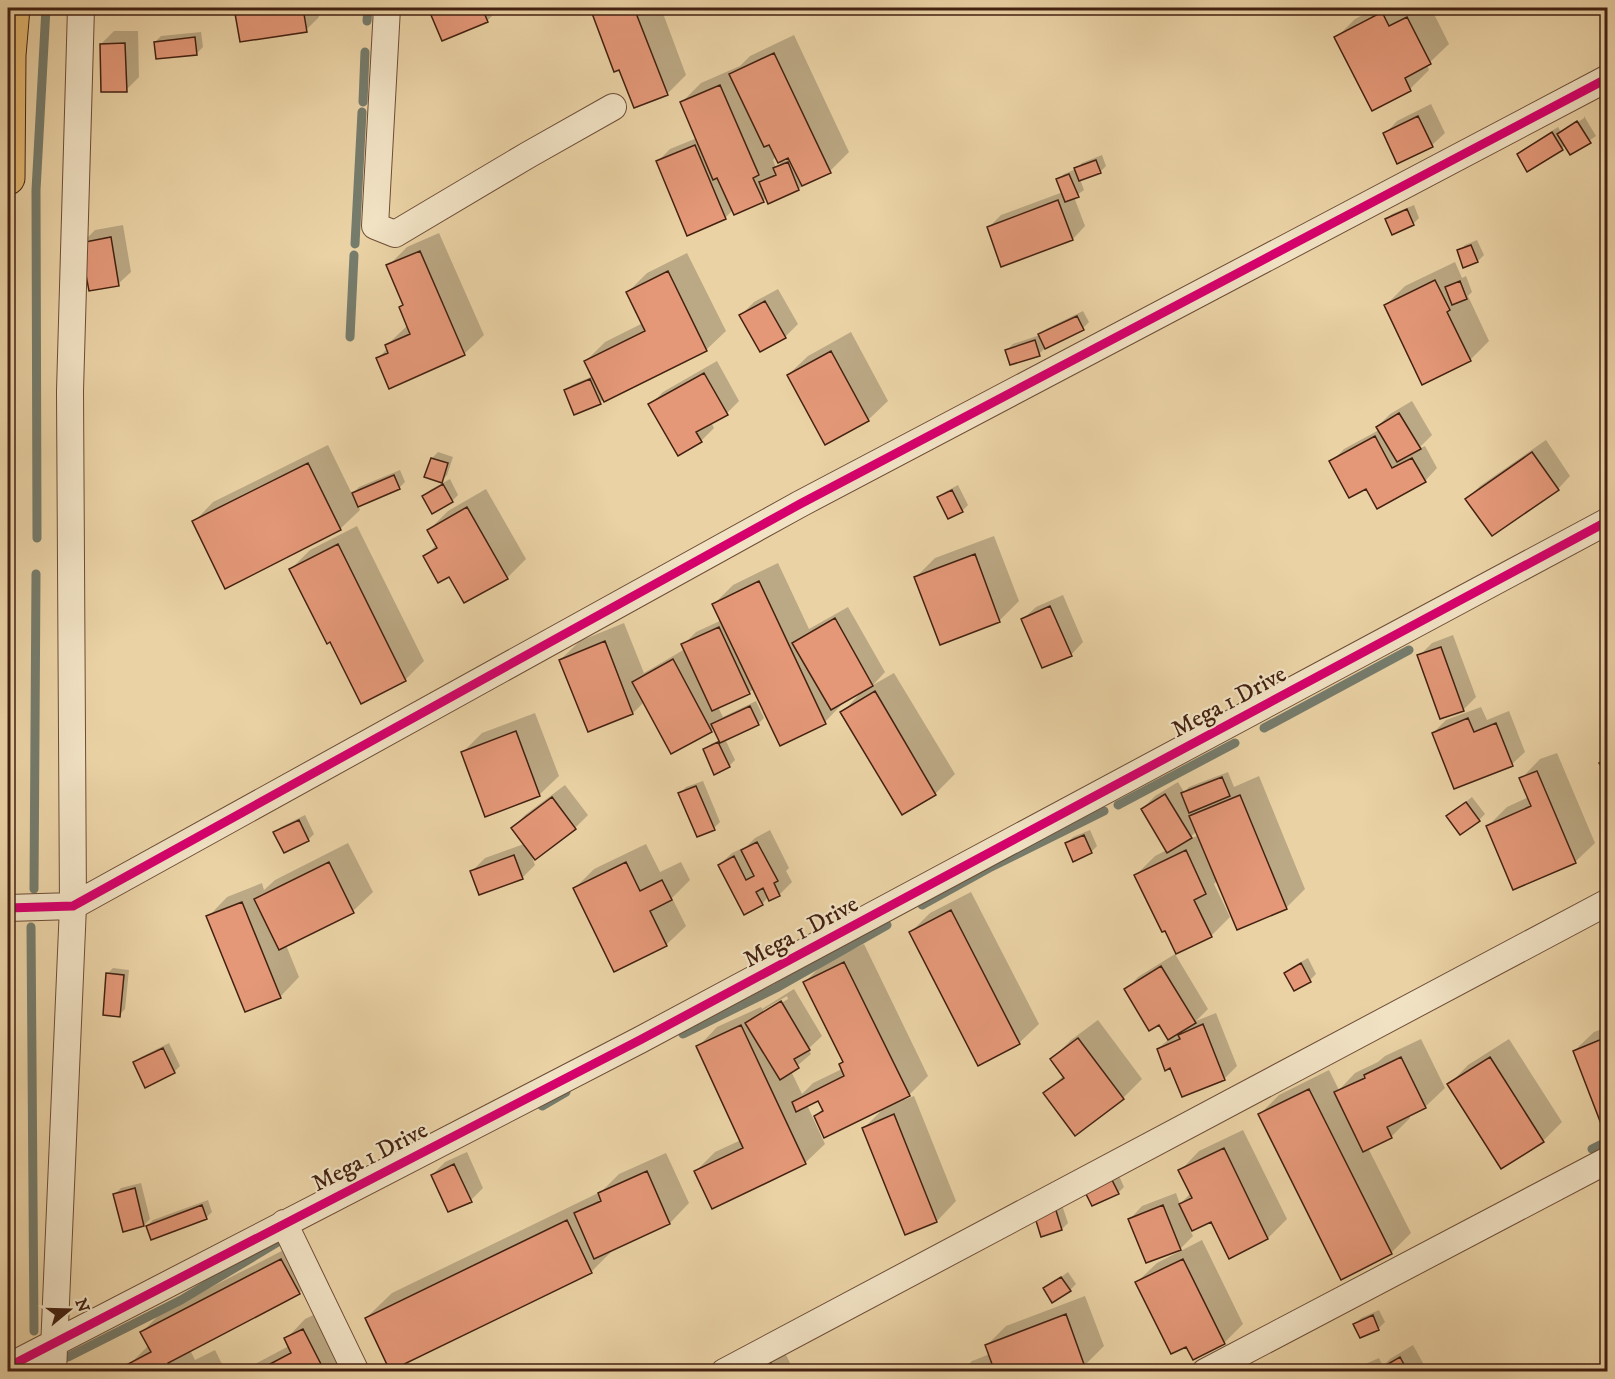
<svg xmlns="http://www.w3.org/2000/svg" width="1615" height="1379" viewBox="0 0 1615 1379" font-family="'IM FELL DW Pica',serif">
	<rect width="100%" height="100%" fill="#ead2a5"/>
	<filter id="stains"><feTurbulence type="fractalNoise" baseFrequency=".00333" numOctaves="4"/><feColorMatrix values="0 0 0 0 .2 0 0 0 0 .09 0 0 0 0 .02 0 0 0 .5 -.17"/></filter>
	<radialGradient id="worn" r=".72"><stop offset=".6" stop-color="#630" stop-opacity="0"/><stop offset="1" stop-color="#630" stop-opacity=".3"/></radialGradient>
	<path fill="#0003" fill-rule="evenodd" d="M236,8H317L319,17L306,30L241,41Z
		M430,8H500L487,21L443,39Z
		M591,8H661L686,75L667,94L620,68L615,70Z
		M1376,8H1388L1357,24V27L1389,10L1388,8H1431L1449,44L1427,65L1429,70L1410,89L1336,38L1355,19Z
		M114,31H138L139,77L126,90L101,44Z
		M201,32L203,47L197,53L155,42L161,36Z
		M794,35L849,152L830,171L804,184L799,189L769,202L767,197L763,201L733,210L725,218L657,162L670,149L697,138L682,102L701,83L740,66L750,56ZM776,156H789L790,159L782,162L776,168L773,160Z
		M1431,104L1445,133L1432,145L1385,134L1397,121Z
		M1584,116L1596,136L1571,153L1565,145L1562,149L1518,155L1524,149L1558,127L1561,132H1563L1584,118Z
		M1102,155L1106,166L1100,172L1080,179L1084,190L1074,197L1085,226L1073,239L1002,265L988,228L1001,215L1063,192L1058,180L1064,174L1076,169L1082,163Z
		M1414,205L1419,218L1413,224L1386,220L1392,214Z
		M1608,219V231L1604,222Z
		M123,225L131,272L118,284L82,243L95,230Z
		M439,233L484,335L464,354L377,359L388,348L387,345L408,325L401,307L404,304L388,266L407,247Z
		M1477,240L1484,255L1478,261L1459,251L1465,245Z
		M687,253L726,331L706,350L604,398L600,402L566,391L572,385L593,376L586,361L605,342L643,323L628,292L647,273Z
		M1455,262L1462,278L1466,276L1472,292L1468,296L1489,341L1470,360L1385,306L1405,286Z
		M778,289L798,324L785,337L741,315L754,302Z
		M1083,311L1089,322L1083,328L1045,348L1039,354L1007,350L1013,344L1040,335L1046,329Z
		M851,332L888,401L868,420L788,375L808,356Z
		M717,361L739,401L727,413L711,422L714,428L701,441L650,405L663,392Z
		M1412,401L1432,435L1418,449L1425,446L1437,468L1425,481L1366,487L1331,462L1344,449L1379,430L1377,427L1390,414Z
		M1546,440L1570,476L1558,489L1467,499L1480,486Z
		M328,445L352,494L359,487L400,470L405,482L399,488L358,505L360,510L340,529L226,587L194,522L213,502Z
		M438,452L453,457L447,475L441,481L432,458Z
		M450,479L458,495L452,501L424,496L430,490Z
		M958,485L968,505L962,511L939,497L945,492Z
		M486,489L526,559L507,578L450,575L425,556L437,544L429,530L448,511Z
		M357,526L424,661L405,680L331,640L291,569L310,550Z
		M994,536L1019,601L1000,620L940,643L916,577L935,558Z
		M778,563L809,629L848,607L885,672L873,685L894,673L955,774L935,794L903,813L842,713L862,691L844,702L825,722L754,688L750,692L718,707L723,717L756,701L764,718L758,724L725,739L735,760L729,766L705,750L711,744L720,740L714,727L711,731L645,701L633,713L560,660L580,641L624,623L644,673L685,649L683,645L696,632L722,620L714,604L733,585Z
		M1063,595L1083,642L1071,655L1023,619L1036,607Z
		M1453,635L1476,697L1463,710L1419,656L1432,643Z
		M1481,707L1487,720L1509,711L1525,752L1512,764L1433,733L1446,720Z
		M535,713L559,776L539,795L463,752L482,733Z
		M1557,753L1595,843L1575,862L1488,826L1507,807L1529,797L1521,779L1540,759Z
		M1228,772L1234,787L1259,776L1305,889L1286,908L1218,880L1214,884L1230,917L1211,936L1136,875L1155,856L1167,850L1142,809L1155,796L1178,782L1184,792L1189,787ZM1197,831L1199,835L1188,840H1187Z
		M703,781L720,822L714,828L698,835L680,793L686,787Z
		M565,785L588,815L575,828L535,858L530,852L535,865L522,878L472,871L485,858L524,844L513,828L525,815Z
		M1472,797L1485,814L1479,820L1454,811Z
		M305,815L314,834L308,840L275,833L281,827Z
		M770,830L789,868L786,871L792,882L779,895L768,897L762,904L719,865L732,853L747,846L755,838Z
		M1090,830L1097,846L1091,852L1067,843L1073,837Z
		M348,843L373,892L353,911L286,945L299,977L280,997L208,917L227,897L262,883L264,890L275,880Z
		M646,844L660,872L681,862L690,880L672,898L686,926L666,945L575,888L594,869Z
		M971,892L1039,1024L1019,1043L911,932L930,913Z
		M864,944L928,1076L904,1100L914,1096L956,1201L937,1221L906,1233L864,1128L884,1108L816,1116L823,1108L819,1099L807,1105L825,1144L805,1163L696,1171L715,1152L741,1140L698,1047L717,1027L761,1007L762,1009L794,989L822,1036L808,1049L811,1054L791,1071L802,1094L813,1083L842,1069L844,1061L805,982L824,963ZM787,996L788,999L763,1014V1010Z
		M1175,954L1208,1009L1196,1021L1216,1013L1237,1066L1224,1079L1171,1066L1158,1049L1169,1039L1159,1023L1126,990L1138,977Z
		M1308,958L1316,974L1310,980L1294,989L1286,973L1292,967Z
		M113,968L129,970L125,1009L119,1015L107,974Z
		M1098,1020L1142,1079L1123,1098L1075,1134L1045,1094L1064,1075L1052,1059L1071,1040Z
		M1608,1027V1125L1574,1051L1594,1032Z
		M1421,1039L1445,1088L1425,1107L1409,1116L1410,1118L1391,1137L1368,1148L1411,1233L1391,1253L1342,1278L1260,1114L1279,1095L1329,1070L1339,1090L1355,1073L1378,1062L1385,1056Z
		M1509,1039L1562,1122L1543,1141L1449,1085L1468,1065Z
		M169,1043L180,1066L174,1072L135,1062L141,1057Z
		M1243,1130L1287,1219L1268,1238L1211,1220L1190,1230L1193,1236L1180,1249L1130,1219L1142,1206L1176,1193L1180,1204L1191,1193L1180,1171L1199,1151Z
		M467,1152L483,1188L471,1200L432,1175L445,1162Z
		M666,1153L689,1203L670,1223L616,1247L591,1272L366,1318L392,1293L594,1195L602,1191L619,1174Z
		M1116,1169L1124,1187L1118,1193L1093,1204Z
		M141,1183L150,1219L144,1225L115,1194L121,1188Z
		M1060,1199L1068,1223L1062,1229L1042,1235Z
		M208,1200L212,1212L206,1218L147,1226L153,1220Z
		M1202,1240L1243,1324L1224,1343L1187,1345L1137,1282L1157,1263Z
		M301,1241L318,1274L299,1293L190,1350L195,1360L215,1350L222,1364L215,1372H134L130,1364L149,1345L142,1332L161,1313Z
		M1068,1272L1076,1284L1070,1290L1045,1289Z
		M1085,1296L1104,1346L1084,1366L1070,1372H961L972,1361L990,1354L987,1345L1006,1326Z
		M1379,1310L1385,1322L1379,1328L1361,1336L1355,1324L1361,1318Z
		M322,1311L347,1358L333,1372H240L289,1346L286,1339L305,1319Z
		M1413,1345L1428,1372H1347L1379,1358L1383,1366L1390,1359Z
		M784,1351L791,1365L785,1372H746Z"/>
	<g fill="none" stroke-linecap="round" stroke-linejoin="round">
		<path stroke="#767c6c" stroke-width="9" d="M367,21L368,8
			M363,102L365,52
			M355,244L362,112
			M350,337L354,255
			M37,538L36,190L46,8
			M1264,728L1409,650
			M1118,805L1235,743
			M34,889L36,574
			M922,905L989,868L1104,811
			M31,927L34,1331
			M683,1034L776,988L887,925
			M542,1106L566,1092
			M1592,1149L1608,1141
			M68,1357L181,1300L283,1239"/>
	</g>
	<path fill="#e49878" stroke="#432111" stroke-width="1.5" d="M234,8H303L307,32L240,42Z
		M428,8H482L488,22L442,41Z
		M590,8H634L668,95L634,108L619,70L614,72Z
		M1382,12L1389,26L1407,17L1431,64L1405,78L1411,91L1372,111L1334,37Z
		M195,37L197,55L156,59L154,42Z
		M125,43L127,92H101L100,44Z
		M774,53L831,173L802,186L788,158L778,163L769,145L764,147L729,74Z
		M720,85L759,175L753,178L764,202L734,215L717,178L713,180L680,102Z
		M1418,116L1433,147L1397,164L1383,133Z
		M1577,121L1591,143L1570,155L1557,134Z
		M1552,132L1563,150L1527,172L1517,154Z
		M695,145L726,219L687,236L656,161Z
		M1096,160L1101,173L1079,181L1074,168Z
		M788,162L799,190L768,204L759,182L776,175L773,168Z
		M1069,174L1079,197L1065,202L1056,179Z
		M1058,200L1073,240L1001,267L987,227Z
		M1407,209L1414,225L1392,235L1385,219Z
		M111,237L119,286L89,291L80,243Z
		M1471,245L1478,262L1463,268L1457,250Z
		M420,251L465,355L389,389L376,358L388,353L385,345L410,334L399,307L403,305L386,265Z
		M668,271L707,351L604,402L584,361L645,331L626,292Z
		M1435,280L1450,310L1447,312L1471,361L1422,385L1384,305Z
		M1460,281L1467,299L1452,305L1445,287Z
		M765,301L786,338L760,352L739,315Z
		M1077,316L1084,330L1045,349L1038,334Z
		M1035,340L1040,356L1010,365L1005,350Z
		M831,351L869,421L825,445L787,375Z
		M704,373L728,415L696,432L702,442L678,456L648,404Z
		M590,379L601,404L574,415L564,390Z
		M1399,413L1421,449L1397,462L1376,427Z
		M1375,436L1392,468L1412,458L1426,482L1377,509L1366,489L1349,498L1329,461Z
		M1532,452L1559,490L1492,536L1465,499Z
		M431,458L448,463L442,483L424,477Z
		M308,463L341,530L225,589L192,521Z
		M394,475L400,489L358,507L352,493Z
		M443,484L453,502L432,514L422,496Z
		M952,490L963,512L948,519L937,497Z
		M467,507L508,579L464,603L449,577L438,583L423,556L437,548L427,530Z
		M338,544L406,681L361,704L330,642L327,644L289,569Z
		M975,554L1000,622L940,645L914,577Z
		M759,581L826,724L780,746L712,604Z
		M1050,606L1072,656L1042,668L1021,619Z
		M835,618L873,686L831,710L792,643Z
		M719,627L750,694L712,711L681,644Z
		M605,641L633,714L588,732L559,660Z
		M1441,647L1464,711L1440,719L1417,655Z
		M673,659L712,732L671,754L632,682Z
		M875,691L936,795L902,815L840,712Z
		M750,706L759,725L720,743L711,724Z
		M1468,718L1474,732L1496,723L1513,766L1454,789L1432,733Z
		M516,731L540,796L485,817L461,752Z
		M718,742L730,767L714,775L703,749Z
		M1608,758V777L1599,763Z
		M1537,771L1576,863L1513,890L1486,826L1531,806L1519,778Z
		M1222,777L1230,796L1189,813L1181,793Z
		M696,786L715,830L697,837L678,793Z
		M1165,794L1192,838L1167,853L1141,809Z
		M1240,795L1287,909L1237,930L1189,816Z
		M552,797L576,829L535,860L511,828Z
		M1466,802L1480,821L1460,835L1446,816Z
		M299,820L309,841L284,853L273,832Z
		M1084,835L1092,853L1073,862L1065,843Z
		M757,842L778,881L774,883L780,896L769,901L763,888L756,892L763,905L744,915L718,865L734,856L746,880L754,876L741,850Z
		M1186,850L1206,894L1194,900L1212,937L1176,954L1165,931L1162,932L1134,875Z
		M514,855L523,879L479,895L470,871Z
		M329,862L354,913L279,950L254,899Z
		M626,862L640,891L662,880L672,900L650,911L667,946L614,972L573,888Z
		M242,902L281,998L245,1012L206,916Z
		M951,910L1020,1044L978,1066L909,932Z
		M844,962L910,1096L824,1138L814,1116L823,1111L818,1101L796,1112L792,1102L844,1076L839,1064L843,1062L803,982Z
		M1301,963L1311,982L1294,991L1284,973Z
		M1161,966L1196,1023L1168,1040L1159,1025L1149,1031L1124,989Z
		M106,973L124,975L120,1017L103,1015Z
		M781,1001L810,1050L794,1059L799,1068L780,1080L745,1023Z
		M1203,1024L1225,1080L1182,1097L1170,1068L1165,1071L1157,1049L1180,1039L1178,1035Z
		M741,1025L806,1164L712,1209L694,1171L743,1148L696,1046Z
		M1078,1038L1124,1099L1075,1136L1043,1093L1064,1078L1050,1059Z
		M1602,1039L1608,1052V1127L1603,1129L1573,1051Z
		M163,1048L175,1073L145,1088L133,1062Z
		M1401,1057L1426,1108L1387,1127L1392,1138L1363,1152L1334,1092L1365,1078L1364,1075Z
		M1490,1057L1544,1142L1501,1169L1447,1084Z
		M1309,1089L1392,1254L1341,1280L1258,1114Z
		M894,1114L937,1222L905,1235L862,1128Z
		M1224,1148L1268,1239L1229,1259L1211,1222L1192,1231L1179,1204L1192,1198L1178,1170Z
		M454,1164L472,1202L448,1212L431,1175Z
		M647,1171L670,1224L594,1259L574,1213L601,1201L598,1193Z
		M1109,1174L1119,1194L1092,1206L1082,1186Z
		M135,1188L144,1226L123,1232L113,1194Z
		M1054,1204L1062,1230L1041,1237L1033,1211Z
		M202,1205L207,1219L151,1240L146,1226Z
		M1163,1205L1181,1250L1146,1263L1128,1219Z
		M567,1220L592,1273L390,1371L365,1318Z
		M281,1259L300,1294L168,1363L172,1372H132L128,1364L151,1352L140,1332Z
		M1183,1259L1225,1344L1193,1360L1186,1347L1171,1354L1135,1282Z
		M1061,1277L1071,1291L1052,1303L1043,1288Z
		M1066,1314L1085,1367L1073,1372H972L992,1364L985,1345Z
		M1373,1315L1379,1330L1360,1338L1353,1324Z
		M303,1329L325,1372H255L291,1353L284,1338Z
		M1400,1357L1408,1372H1376V1371Z
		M771,1363L775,1372H755Z"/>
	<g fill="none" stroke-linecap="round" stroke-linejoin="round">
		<g stroke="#6d4d36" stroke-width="28">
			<path id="street" d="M387,8L375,226L395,234L528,155L613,107
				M8,908L73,906L800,504L1608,78
				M284,1223L356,1372
				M8,1367L640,1040L1608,521
				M53,1372L73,906L70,391L81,8
				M724,1372L1608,902
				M1205,1372L1608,1160"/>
		</g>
		<g stroke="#432111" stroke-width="35">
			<path id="primary" d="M8,178L9,55L13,8"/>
		</g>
		<use href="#street" stroke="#f1e2c4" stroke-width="26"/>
		<use href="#primary" stroke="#e5b972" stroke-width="33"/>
		<g stroke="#f1e2c4" stroke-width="13">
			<path id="cycleway" d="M8,908L73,906L800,504L1608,78
				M8,1367L640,1040L1608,521"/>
		</g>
		<use href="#cycleway" stroke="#d6006c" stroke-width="9"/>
	</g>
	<g text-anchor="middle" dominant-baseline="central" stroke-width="4.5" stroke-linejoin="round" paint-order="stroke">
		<g font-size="24" fill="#432111" stroke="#f1e2c4">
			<text transform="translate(1229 702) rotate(-28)">Mega 1 Drive</text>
			<text transform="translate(801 932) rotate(-28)">Mega 1 Drive</text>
			<text transform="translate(370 1157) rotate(-27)">Mega 1 Drive</text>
		</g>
	</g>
	<rect width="1615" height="1379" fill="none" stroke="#ead2a5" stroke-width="30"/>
	<rect x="9" y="9" width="1597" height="1361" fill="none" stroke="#432111" stroke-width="3"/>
	<rect x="15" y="15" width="1585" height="1349" fill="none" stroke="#432111" stroke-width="1.5"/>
	<g transform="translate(69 1310) rotate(71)" stroke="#f1e2c4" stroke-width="4.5" paint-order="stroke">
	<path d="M0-4.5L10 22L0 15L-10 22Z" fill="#432111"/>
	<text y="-9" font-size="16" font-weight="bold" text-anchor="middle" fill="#432111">N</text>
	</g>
	<rect width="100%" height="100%" filter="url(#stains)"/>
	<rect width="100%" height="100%" fill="url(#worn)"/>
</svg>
